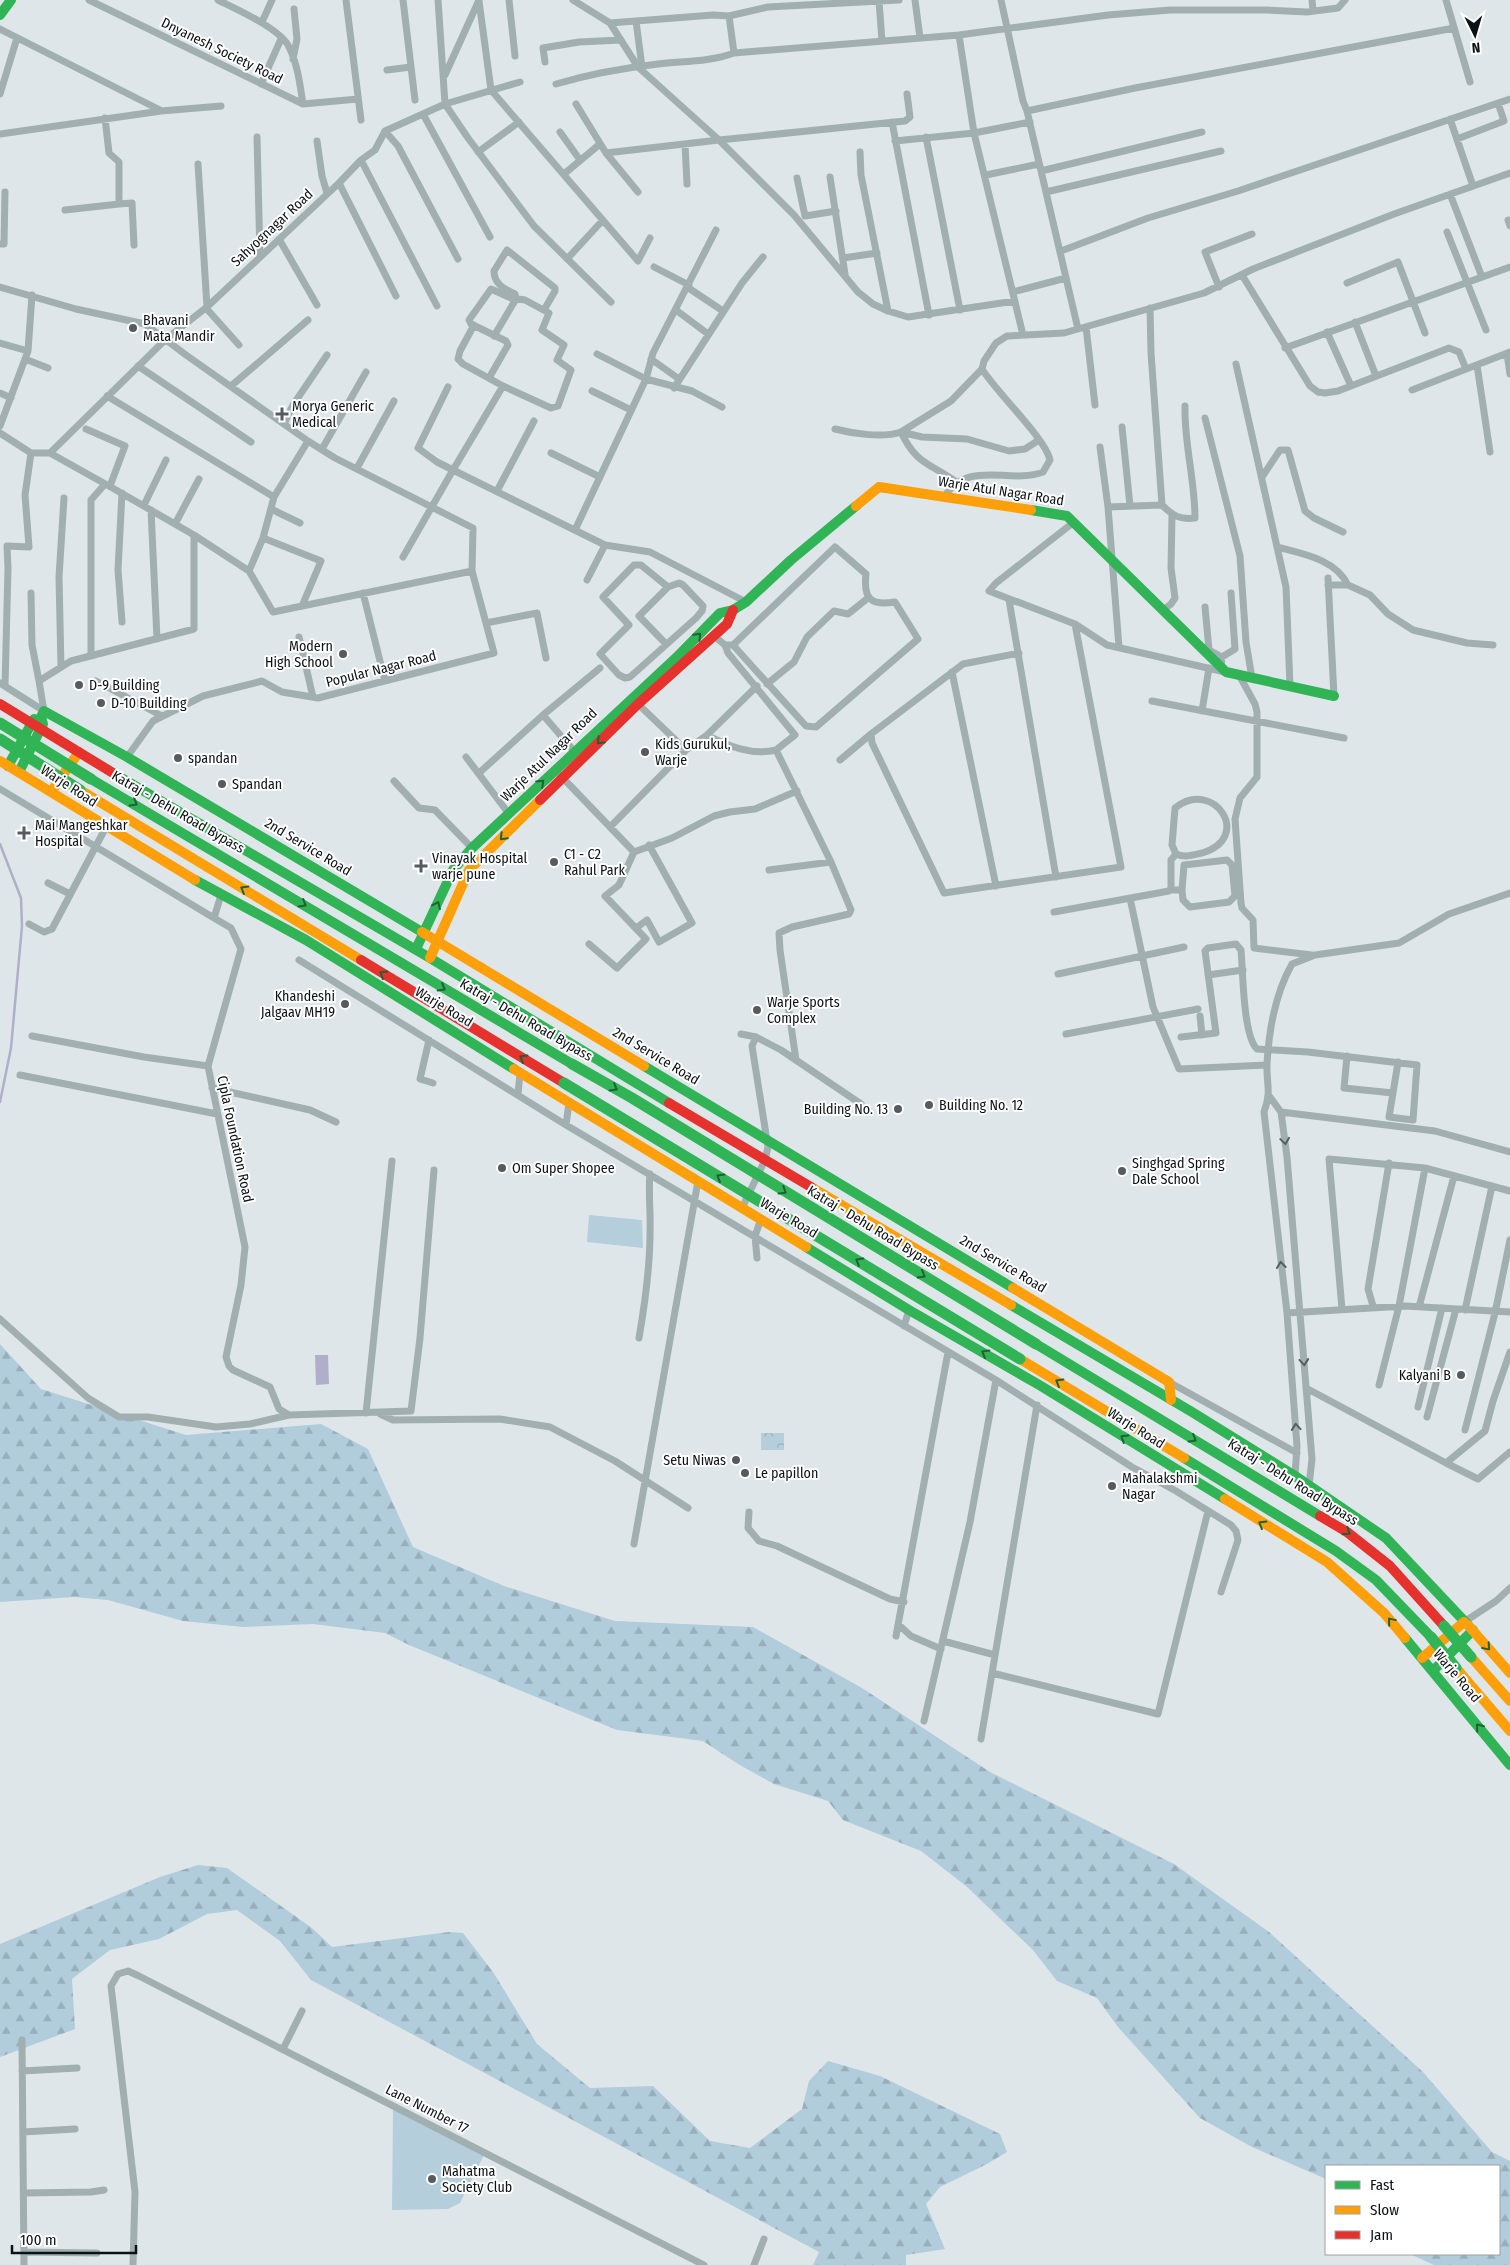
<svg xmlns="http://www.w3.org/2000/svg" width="1510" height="2265" viewBox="0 0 1510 2265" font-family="'Fira Sans Condensed',sans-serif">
	<defs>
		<pattern id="forest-firs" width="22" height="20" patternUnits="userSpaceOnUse" patternTransform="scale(1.25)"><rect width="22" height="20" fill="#b1ccdb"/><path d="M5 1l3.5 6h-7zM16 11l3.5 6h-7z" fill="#97aebb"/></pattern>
		<pattern id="park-crowns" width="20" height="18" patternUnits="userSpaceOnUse" patternTransform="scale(1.25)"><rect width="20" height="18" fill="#b4cedc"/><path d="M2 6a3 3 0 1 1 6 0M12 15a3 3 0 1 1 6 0" fill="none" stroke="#9ab0bc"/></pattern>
	</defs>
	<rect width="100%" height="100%" fill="#dfe6ea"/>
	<path fill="url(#forest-firs)" d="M0,1344L41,1389L186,1435L321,1424L368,1449L413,1547L504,1586L615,1621L753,1627L862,1688L990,1772L1174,1864L1269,1932L1423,2072L1492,2152L1510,2161V2265H1434L1410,2254H1499V2166H1326V2179L1252,2147L1200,2118L1118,2027L1097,1998L1057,1981L1033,1950L966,1886L921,1851L843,1820L828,1801L774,1784L738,1764L703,1741L617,1730L409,1645L385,1633L313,1624L243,1627L183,1621L108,1600L74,1597L0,1602Z
		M198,1865L227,1868L312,1928L332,1947L449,1932L463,1933L493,1972L537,2044L590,2088L653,2086L710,2141L750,2148L802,2109L809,2081L828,2061L880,2076L1000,2134L1007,2152L985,2165L940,2187L926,2204L945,2249L906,2255V2265H813L819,2252L311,1980L280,1941L237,1910L207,1914L159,1939L110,1950L72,1979L75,2029L0,2057V1944L160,1877Z"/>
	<path fill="url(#park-crowns)" d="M761,1433H784V1450H761Z"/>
	<path fill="#b4cedc" d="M589,1215L642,1220L643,1248L587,1242Z
		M393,2108L484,2155L460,2203L448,2209L392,2210Z"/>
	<path fill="#b1aeca" d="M315,1355H328L329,1384L316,1385Z"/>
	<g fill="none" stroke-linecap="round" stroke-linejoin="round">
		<path stroke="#b1aeca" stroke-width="2.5" d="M0,844L21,898L22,926L11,1048L0,1102"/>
		<path stroke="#a1afb1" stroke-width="7" d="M89,0L303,104L358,99
			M218,0C236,9 281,29 289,47C298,65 300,85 303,104
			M346,0L361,120
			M403,0L415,100
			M438,0L445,104L468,138L534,226L611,302
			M509,0L515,56
			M573,0L610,23
			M915,0L920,38
			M1001,0L1023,101L1027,111L1078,329
			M1312,0L1313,11
			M1446,0L1470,82
			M479,1L491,90L638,261L650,238
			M879,1L882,41
			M729,16L713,15L610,23L638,67L719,140L905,121L910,117L907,94
			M636,21L642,67
			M262,22L272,0
			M0,29L160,110
			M959,35L974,133L1023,335
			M734,53L959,35L1108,15L1170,10H1267L1307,12L1338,8L1345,0
			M293,59L297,39L294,9
			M545,62L543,48L579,42L621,40
			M387,70L411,67
			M445,75L479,0
			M261,84L281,39
			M556,84C590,74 623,68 658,64C684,61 709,62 734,53L729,16L768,7L899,0
			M0,94L17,38
			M576,104L606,153L638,192
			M1027,111L1135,88L1454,28
			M423,114L490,237
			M105,118L109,153L119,162V204L132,203L134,245
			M1450,119L1473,186
			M892,122L929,315
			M385,131L398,146L458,259
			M560,132L580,160
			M0,134L161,111L221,106
			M257,137L260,257
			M926,137L960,310
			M1457,139L1504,121L1498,103
			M317,141L322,176L327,193
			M895,141L974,133L1030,122
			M685,144L687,184
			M478,152L519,122
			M860,152L861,175L888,311
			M606,153L719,140L794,215L858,292L873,304L888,311L908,317L1015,301
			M361,160L437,306
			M198,164L207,307
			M1041,171L1202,132
			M564,174L600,144
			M986,175L1039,164
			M830,177L845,274
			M797,178L805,216L836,211
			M339,183L396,296
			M1046,192L1221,151
			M1450,194L1482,277
			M65,210L119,204
			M1508,220L1510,226
			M1447,232L1486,330
			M279,239L317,305
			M0,244H4L5,192
			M1061,251L1148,218L1238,191L1510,99
			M843,258L877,253
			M567,259L603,220
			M654,267L689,285
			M1242,275L1310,386L1318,392L1325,393L1338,391L1449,348L1459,352L1466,369
			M1347,283L1398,262L1425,333
			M0,287L76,309L145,324L186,355L308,441L335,458L473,528L472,571L494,653L318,698L282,692L262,681L203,696L153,721L127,757
			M687,287L723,311
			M1219,287L1205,252L1252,234
			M1013,292L1066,278
			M206,308L239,345
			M1150,308L1151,353L1162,505C1173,516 1180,520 1195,518C1195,480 1184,444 1185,406
			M676,310L708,334
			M1355,322L1376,376
			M474,325L460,351L458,359L463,364L503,386
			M1086,327L1095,405
			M1327,332L1351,386
			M494,336L516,299L515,294C504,289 494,284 494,271L507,250L555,288V291L544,310
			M0,343L28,351L0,426
			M1285,348L1510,267
			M28,351L32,295
			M597,354L646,379L692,391L722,407
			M1507,354L1510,374
			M25,359L48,368
			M651,359L679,379
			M1236,364L1286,587L1290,686
			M1477,365L1490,452
			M138,366L251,442
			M231,386L308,320
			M448,387L418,448L437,462L453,470L503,386L551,408L558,406L571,370L557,360L564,345L542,330L549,313L525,300L511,298L491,289L469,320L471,324L506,341L508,345L489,378
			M674,388L742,283L763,257
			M1412,390L1510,352
			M592,391L631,410
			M0,393L11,398
			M107,396L274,497
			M1205,418L1240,556L1246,642L1252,678
			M284,424L293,405L327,355
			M1122,427L1130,506
			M86,429L125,446L110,486
			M835,429C854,434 883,438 901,432L951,401L982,369L984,361L996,343L1007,336L1064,333L1204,293L1253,269L1394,214L1510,173
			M901,432L922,437L967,439L1009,451L1025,449L1039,440
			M901,432C917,466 931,463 958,483
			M0,433L31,453H50L116,490L194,535L249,571L263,538L274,497L308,441
			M1100,447L1108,507L1119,647
			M322,449L366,372
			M50,453L166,339L207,307L339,183L361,160L375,150L385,131L445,104L520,82
			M551,453L600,477
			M357,468L394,401
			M1262,477L1280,450H1288L1305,511L1314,518L1343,532
			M497,491L534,421
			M944,497C970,458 1008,485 1043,472L1050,460C1046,439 996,392 982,369
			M144,505L166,460
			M1108,507L1162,505
			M271,509L300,523
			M151,510L157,639
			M1074,522L996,583L989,591L1075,624L1107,645L1225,672
			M175,524L199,479
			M575,530L646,379L653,353L716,230
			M263,538L321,561L302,606
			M1277,547C1303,554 1335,559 1348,585
			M403,557L453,470L605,545L650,552L746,602
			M249,571L273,612L472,571
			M1328,578L1334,696
			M587,580L605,545
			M1328,585H1348L1370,595L1388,614L1413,630L1467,643L1493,645
			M31,593L32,645L39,681
			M363,593L385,681
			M1009,600L1056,877
			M1205,607L1209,650L1222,657
			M1163,610L1171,604L1175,598L1171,568L1172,515
			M122,622L118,570L122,493
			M486,623L537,613L546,658
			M714,636L725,645L728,653L795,735L776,750L831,862
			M299,637L313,697
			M666,644L639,616L668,587L679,583L683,585L703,606L702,611L696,618L630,677L625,678L619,675L600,654L629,625L603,597L634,565H641L668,587
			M725,645H733L806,726L816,727L918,639L895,602C871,606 863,599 866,574L835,547L733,645
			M1019,653L963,664L871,734L872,743L944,893L1121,867L1075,624
			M91,656V500L105,484
			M61,667L59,577L64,498
			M1221,668L1222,657L1235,649L1231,593
			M952,672L996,886
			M1239,675L1255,704L1257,712V777L1240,798L1235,819L1241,903L1242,908L1253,920L1254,948L1312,955
			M96,681L162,716
			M0,683L44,711
			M767,684L794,662L807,637L834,611L848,614L868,598
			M5,686L8,568L7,546L29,547L25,495L31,453
			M1152,701L1344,738
			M638,704L686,750L707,735L757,686
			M44,711L39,681L71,661L194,629V535
			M1202,711L1209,668
			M543,715L574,751
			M707,735C728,746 752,756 776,750
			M466,757L509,814
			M840,760L871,734
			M479,773L543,715L600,668
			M560,775L634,852L672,838L714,816L730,812L755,809L797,791
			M394,781L419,808L435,810L472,848
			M0,789L214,918
			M610,827L686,750
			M769,870L831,862L851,910L849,914L792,927L779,933L780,950L796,1060
			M48,883L70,894
			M1170,890H1182L1184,865L1227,860L1232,865L1235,896L1229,902L1190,907L1183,900L1182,890
			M221,895L214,918L231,928L241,949L208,1066L245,1247L241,1285L226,1357L229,1366L233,1370L270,1387L279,1409L289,1415L411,1411L420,1338L434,1170
			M1130,898L1153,1007L1179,1069L1267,1065
			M1054,912L1169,891L1171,888V860L1176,854L1172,845L1175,808C1214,777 1254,838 1202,853C1193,855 1185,858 1176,854
			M29,924L44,932L52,929L106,827
			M636,928L647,920L659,942L692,923L649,845
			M589,944L617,968L646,939L605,896L619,885L634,852
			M299,960L566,1125L996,1380L1132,1467L1176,1491L1231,1525L1236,1531L1238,1540L1221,1592
			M1058,974L1184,947
			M1208,975L1243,970
			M1200,1016L1202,1035
			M741,1034L756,1037
			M1066,1034L1198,1009
			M32,1036L144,1057L208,1066
			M1181,1037L1216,1033L1205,951L1208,948L1236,944L1241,950C1243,971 1243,1036 1257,1049L1308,1052L1417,1065L1413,1120L1389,1117L1393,1093
			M429,1040L420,1079L433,1083
			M1347,1056L1344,1088L1393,1093L1398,1062
			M20,1075L217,1114
			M212,1088L310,1110L336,1122
			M518,1094L520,1073
			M1270,1097L1281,1112L1287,1157L1312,1459L1309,1486
			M1281,1112L1435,1131L1510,1152
			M566,1125L569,1103
			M742,1208L765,1160L768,1147L752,1046L756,1037L781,1050L861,1104
			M757,1258L755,1236L761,1219
			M1373,1306L1368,1289L1389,1163
			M1419,1307L1454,1176
			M1342,1309L1329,1159L1425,1168L1510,1191
			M1465,1310L1492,1186
			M1287,1313L1405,1306L1510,1312
			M0,1319L88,1398L119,1417H148L216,1427L250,1424L289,1415
			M904,1326L909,1310
			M639,1338C645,1303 650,1268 650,1233C651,1213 648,1194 650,1174
			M1510,1352L1493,1401L1485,1431L1446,1463L1478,1479L1510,1452
			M1169,1382L1297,1453
			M1379,1385L1399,1306L1425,1168
			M1306,1388L1446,1463
			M1418,1407L1442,1308
			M366,1413L392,1161
			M380,1414L393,1420L500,1419L550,1427L615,1461L688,1508
			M1427,1417L1456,1309
			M1465,1430L1495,1313L1510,1240
			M1295,1476L1297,1446L1287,1313L1264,1112C1272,1090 1266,1084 1267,1063C1269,1030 1276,992 1292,964L1315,955L1399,943L1449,914L1510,893
			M749,1512L748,1528L759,1541L777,1546L890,1599L904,1602
			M634,1544L698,1181
			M1464,1622L1496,1601L1510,1588
			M899,1625L911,1636L941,1649
			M896,1636L948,1352
			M943,1641L995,1655
			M992,1673L1158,1714L1208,1511
			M924,1721L970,1522L996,1380
			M981,1739L1037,1405
			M22,2040L24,2265
			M283,2049L302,2011
			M22,2071L77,2068
			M23,2132L75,2129
			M24,2193L91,2192L104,2190
			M24,2252L97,2253
			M133,2265L135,2192L111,1986L118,1974L128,1971L139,1976L704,2265
			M754,2265L764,2239"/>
		<path stroke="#30b455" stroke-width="10" d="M0,15L11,0
			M1031,510L1067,516L1226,672L1334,696
			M8,766L34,719
			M19,772L43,724L41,717L44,711L127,757L422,932
			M113,773L430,958L669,1103
			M91,779L572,1064
			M195,880L306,940L514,1069
			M416,949L453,870L472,848L677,657L720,613L733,610L746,602L791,560L856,506
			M644,1066L1013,1288
			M806,1247L909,1310L1041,1386L1225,1499
			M1011,1305L1192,1412L1295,1476L1386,1538L1468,1625
			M1036,1344L1320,1516
			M1184,1458L1336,1551L1376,1580L1431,1637
			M1405,1638L1510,1765
			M1433,1671L1473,1630"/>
		<path stroke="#ff9f0a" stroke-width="10" d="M856,506L879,487L1031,510
			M0,761L195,880
			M80,790L361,960
			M51,792L79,752
			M422,932L644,1066
			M430,958L469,870L540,800
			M514,1069L806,1247
			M811,1187L1011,1305
			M1013,1288L1169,1382L1171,1400
			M1020,1359L1184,1458
			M1225,1499L1327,1562L1384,1613L1405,1638
			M1468,1625L1510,1673
			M1471,1657L1510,1701
			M1422,1658L1464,1622
			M1456,1668L1510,1731"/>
		<path stroke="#e5322d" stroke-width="10" d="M0,704L113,773
			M540,800L638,704L727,624L733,610
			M361,960L564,1083
			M669,1103L811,1187
			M1320,1516L1347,1532L1390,1566L1444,1626"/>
		<path stroke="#30b455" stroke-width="11" d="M0,723L91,779
			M0,739L80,790
			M572,1064L632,1098L1036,1344
			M564,1083L1020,1359
			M1444,1626L1471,1657
			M1431,1637L1456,1668"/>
	</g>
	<defs><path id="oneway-chevron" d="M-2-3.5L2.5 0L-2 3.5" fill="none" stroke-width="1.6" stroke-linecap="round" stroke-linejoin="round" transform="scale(1.25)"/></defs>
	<g stroke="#1e6234">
		<use href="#oneway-chevron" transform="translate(698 636) rotate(-46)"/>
		<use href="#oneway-chevron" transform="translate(600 741) rotate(136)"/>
		<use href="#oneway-chevron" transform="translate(541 783) rotate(-43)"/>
		<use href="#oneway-chevron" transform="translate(134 803) rotate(31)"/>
		<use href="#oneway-chevron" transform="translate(503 837) rotate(135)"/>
		<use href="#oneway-chevron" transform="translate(244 889) rotate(-149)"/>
		<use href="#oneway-chevron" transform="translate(303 904) rotate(31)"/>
		<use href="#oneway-chevron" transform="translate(437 905) rotate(-65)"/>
		<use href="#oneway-chevron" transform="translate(383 974) rotate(-149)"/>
		<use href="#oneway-chevron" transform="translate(442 988) rotate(31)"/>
		<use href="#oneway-chevron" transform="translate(523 1058) rotate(-149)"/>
		<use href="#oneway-chevron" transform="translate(614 1088) rotate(30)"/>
		<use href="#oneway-chevron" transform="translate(720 1177) rotate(-149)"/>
		<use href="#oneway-chevron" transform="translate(783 1191) rotate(32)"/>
		<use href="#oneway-chevron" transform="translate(859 1261) rotate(-149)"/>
		<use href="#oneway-chevron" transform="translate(922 1275) rotate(30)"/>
		<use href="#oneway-chevron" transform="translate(985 1353) rotate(-150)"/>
		<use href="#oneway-chevron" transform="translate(1059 1382) rotate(-149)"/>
		<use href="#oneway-chevron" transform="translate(1124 1438) rotate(-148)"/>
		<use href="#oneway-chevron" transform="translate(1193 1439) rotate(31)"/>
		<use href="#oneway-chevron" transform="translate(1262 1524) rotate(-149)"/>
		<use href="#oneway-chevron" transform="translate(1347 1532) rotate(35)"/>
		<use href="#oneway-chevron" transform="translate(1391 1621) rotate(-130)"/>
		<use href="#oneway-chevron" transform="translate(1487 1647) rotate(49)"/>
		<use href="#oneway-chevron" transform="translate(1479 1727) rotate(-129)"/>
	</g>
	<g stroke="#566062">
		<use href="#oneway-chevron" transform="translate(1285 1141) rotate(82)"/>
		<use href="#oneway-chevron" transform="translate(1281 1265) rotate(-96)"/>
		<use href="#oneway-chevron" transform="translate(1304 1362) rotate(85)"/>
		<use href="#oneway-chevron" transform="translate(1296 1427) rotate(-95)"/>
	</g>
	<g fill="#565c5e" stroke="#fff" stroke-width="2">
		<circle cx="133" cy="328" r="5"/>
		<path d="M279.5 406.5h5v5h5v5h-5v5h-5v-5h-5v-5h5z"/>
		<circle cx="343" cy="654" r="5"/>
		<circle cx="79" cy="685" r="5"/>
		<circle cx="101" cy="703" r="5"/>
		<circle cx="645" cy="752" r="5"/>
		<circle cx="178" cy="758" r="5"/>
		<circle cx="222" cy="784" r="5"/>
		<path d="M21.5 825.5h5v5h5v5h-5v5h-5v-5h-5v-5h5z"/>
		<circle cx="554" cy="862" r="5"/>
		<path d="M418.5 858.5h5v5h5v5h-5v5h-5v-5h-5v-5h5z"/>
		<circle cx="345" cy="1004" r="5"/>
		<circle cx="757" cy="1010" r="5"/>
		<circle cx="929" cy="1105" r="5"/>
		<circle cx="898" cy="1109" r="5"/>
		<circle cx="502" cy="1168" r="5"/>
		<circle cx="1122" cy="1171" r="5"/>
		<circle cx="1461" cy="1375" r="5"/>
		<circle cx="736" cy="1460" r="5"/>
		<circle cx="745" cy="1473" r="5"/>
		<circle cx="1112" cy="1486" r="5"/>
		<circle cx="432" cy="2179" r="5"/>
	</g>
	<g text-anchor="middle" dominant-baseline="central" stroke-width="4" stroke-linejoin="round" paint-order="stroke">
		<g font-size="14" fill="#0c1113" stroke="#fff">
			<text transform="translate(222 51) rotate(26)">Dnyanesh Society Road</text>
			<text transform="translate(272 228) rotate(-43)">Sahyognagar Road</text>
			<text transform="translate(1001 491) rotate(9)">Warje Atul Nagar Road</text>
			<text transform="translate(381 669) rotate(-14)">Popular Nagar Road</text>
			<text transform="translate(549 755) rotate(-44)">Warje Atul Nagar Road</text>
			<text transform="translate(69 786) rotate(33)">Warje Road</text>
			<text transform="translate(178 812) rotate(30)">Katraj - Dehu Road Bypass</text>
			<text transform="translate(308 847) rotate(31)">2nd Service Road</text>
			<text transform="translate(444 1007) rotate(31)">Warje Road</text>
			<text transform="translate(526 1020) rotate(30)">Katraj - Dehu Road Bypass</text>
			<text transform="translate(656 1056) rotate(31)">2nd Service Road</text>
			<text transform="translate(235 1139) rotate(78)">Cipla Foundation Road</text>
			<text transform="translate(789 1218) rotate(31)">Warje Road</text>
			<text transform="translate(873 1228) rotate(31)">Katraj - Dehu Road Bypass</text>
			<text transform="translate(1003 1264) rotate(31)">2nd Service Road</text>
			<text transform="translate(1136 1428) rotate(32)">Warje Road</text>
			<text transform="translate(1293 1482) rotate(32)">Katraj - Dehu Road Bypass</text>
			<text transform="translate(1457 1676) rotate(50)">Warje Road</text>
			<text transform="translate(427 2109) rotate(27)">Lane Number 17</text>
		</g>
		<g font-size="14" fill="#0c1113" stroke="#fff" text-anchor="start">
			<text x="143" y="320">Bhavani<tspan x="143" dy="16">Mata Mandir</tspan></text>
			<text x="292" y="406">Morya Generic<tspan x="292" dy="16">Medical</tspan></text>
			<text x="333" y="646" text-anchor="end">Modern<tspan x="333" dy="16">High School</tspan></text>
			<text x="89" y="685">D-9 Building</text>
			<text x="111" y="703">D-10 Building</text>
			<text x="655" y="744">Kids Gurukul,<tspan x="655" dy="16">Warje</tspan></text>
			<text x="188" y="758">spandan</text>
			<text x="232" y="784">Spandan</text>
			<text x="35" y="825">Mai Mangeshkar<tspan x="35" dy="16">Hospital</tspan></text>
			<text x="564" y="854">C1 - C2<tspan x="564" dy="16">Rahul Park</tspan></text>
			<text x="432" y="858">Vinayak Hospital<tspan x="432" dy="16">warje pune</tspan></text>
			<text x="335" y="996" text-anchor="end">Khandeshi<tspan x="335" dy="16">Jalgaav MH19</tspan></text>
			<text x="767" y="1002">Warje Sports<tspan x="767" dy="16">Complex</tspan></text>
			<text x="939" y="1105">Building No. 12</text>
			<text x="888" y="1109" text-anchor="end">Building No. 13</text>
			<text x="1132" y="1163">Singhgad Spring<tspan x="1132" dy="16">Dale School</tspan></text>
			<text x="512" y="1168">Om Super Shopee</text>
			<text x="1451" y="1375" text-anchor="end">Kalyani B</text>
			<text x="726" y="1460" text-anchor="end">Setu Niwas</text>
			<text x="755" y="1473">Le papillon</text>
			<text x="1122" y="1478">Mahalakshmi<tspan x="1122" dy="16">Nagar</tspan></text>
			<text x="442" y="2171">Mahatma<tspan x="442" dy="16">Society Club</tspan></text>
		</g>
	</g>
	<rect x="1325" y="2165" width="175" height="90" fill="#ffffff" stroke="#9ea0a1"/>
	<rect x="1335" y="2181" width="25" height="8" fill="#30b455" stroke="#9ea0a1"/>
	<text x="1370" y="2190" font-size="15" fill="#0c1113">Fast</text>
	<rect x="1335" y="2206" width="25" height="8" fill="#ff9f0a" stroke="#9ea0a1"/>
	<text x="1370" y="2215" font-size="15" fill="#0c1113">Slow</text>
	<rect x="1335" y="2231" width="25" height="8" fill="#e5322d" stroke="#9ea0a1"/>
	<text x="1370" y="2240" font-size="15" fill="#0c1113">Jam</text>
	<g transform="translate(1475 35) rotate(175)" stroke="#ffffff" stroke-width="4" paint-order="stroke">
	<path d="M0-4L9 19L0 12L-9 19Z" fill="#0c1113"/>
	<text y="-8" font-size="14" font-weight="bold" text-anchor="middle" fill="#0c1113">N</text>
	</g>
	<path d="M12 2245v8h124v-8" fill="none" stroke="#0c1113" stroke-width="2.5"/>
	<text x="20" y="2245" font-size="15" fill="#0c1113" stroke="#ffffff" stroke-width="4" paint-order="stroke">100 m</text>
</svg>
